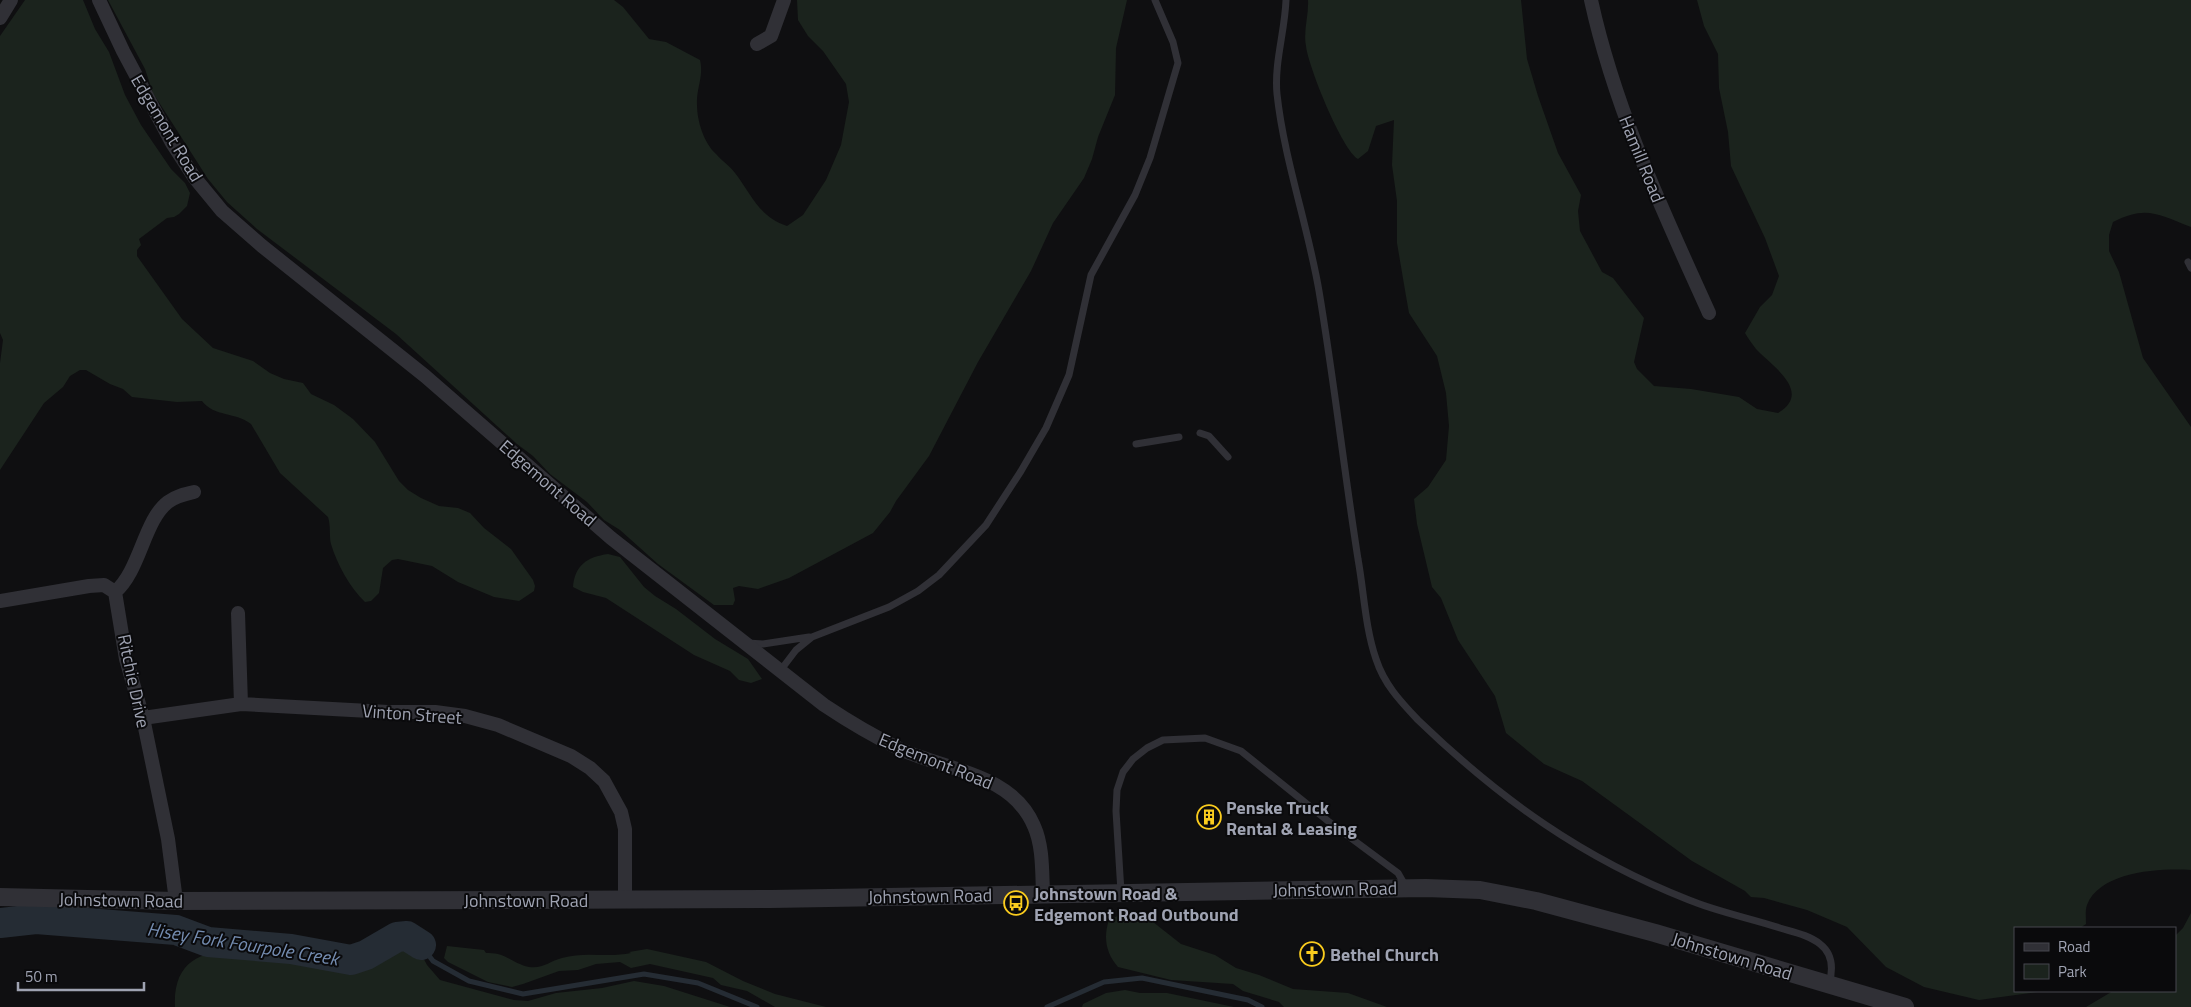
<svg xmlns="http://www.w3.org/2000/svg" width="2191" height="1007" viewBox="0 0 2191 1007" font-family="'Titillium Web',sans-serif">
	<rect width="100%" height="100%" fill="#0f0f11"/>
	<path fill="#1b231d" d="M25,0H83L95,29L109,52L125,95L141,125L171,169L185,183L190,193L187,206L179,214L174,217L167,218L139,239L141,245L137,250V256L182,319L213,348L253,361L270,373L284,379L303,383L311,394L334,405L353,419L375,442L399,481L408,490L421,498L439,506L458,508L470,513L484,528L511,549L533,580L535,586L534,591L519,601L494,597L458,582L432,566L398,559L392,560L383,568L379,593L371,601L365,602C350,588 337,564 331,544C329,536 331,526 328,517L280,473L251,424C236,412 214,417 202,401L177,402L132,397L123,389L110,384L86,370H80L70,376L63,387L44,403L0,470V363L3,340L0,333V36Z
		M108,0H614L623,7L649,39L666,42L700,60C704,77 696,88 697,105C697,121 704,143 716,154C722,161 730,166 735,173C752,195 759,217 787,226L803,215L826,180L841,145L849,102L846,84L823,51L808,36L798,20L797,0H1127L1116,48L1115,95L1098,137L1092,159L1084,178L1053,223L1031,271L978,362L929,456L896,501L890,512L873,533L789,578L758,589L739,586L733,588L735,600L733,605H714L658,564L620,530L604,520L587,502L550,474L533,456L517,444L396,334L257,229L227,202L208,179L153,93L145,69Z
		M1308,0H1521L1527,59L1538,96L1558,153L1581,195L1578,211L1580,231L1602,272L1613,278L1644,318L1634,362L1637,369L1654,386L1691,389L1739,397L1757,409L1778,413C1813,392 1772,366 1756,349C1752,344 1748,338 1745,333L1760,307L1772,295L1779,276L1765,238L1731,166L1728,132L1719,88L1718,54L1704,26L1697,0H2191V227C2158,214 2146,205 2113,222L2109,235V251L2119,272L2143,358L2191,427V870C2161,868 2100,871 2087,905C2085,910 2086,918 2086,924L2080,928H2015V991H2045L1979,1000L1924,987L1886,967L1847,927L1807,910L1764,898L1751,897L1745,891L1692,861L1582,781L1544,764L1506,733L1495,696L1458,640L1441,598L1432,587L1417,524L1414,499L1428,487L1446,460L1449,426L1446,393L1437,356L1409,313L1406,296L1397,243V201L1392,165L1394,120L1376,126L1368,151L1358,159C1342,150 1308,66 1306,46C1303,31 1309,15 1308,0Z
		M608,554L620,557L644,587L655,596L676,609L715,639L748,659L762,679L751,683L739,680L730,671L694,655L606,598L583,592L573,587C575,565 587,557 608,554Z
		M1126,912L1153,922L1181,944L1215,955L1236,968L1259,975L1293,989L1348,993L1387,1007H1284L1279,1002L1243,991L1233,984L1171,980L1118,967C1106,954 1103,937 1109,920Z
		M2191,913V1007H2086L2113,991H2175V936L2183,928Z
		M408,945L414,946L419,950L427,965L440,980L514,1000L528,1001L556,993L602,988L634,981L664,986L730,1007H175C170,909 307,970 359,967C371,967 392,948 408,945Z
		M447,946L484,950L486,953C506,952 511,963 529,967C543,969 550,961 562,958C585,951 608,958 631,953L629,952L647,949L706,962L743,981L775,994L826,1007H775L747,991L721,985L713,978L650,964L631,968L620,962L596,964L578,970L559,971L523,984L512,987L488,982L448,962L444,958Z
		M1125,990L1140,993H1167L1234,1007H1082L1083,1004L1106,993Z"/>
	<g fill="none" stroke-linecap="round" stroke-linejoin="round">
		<path stroke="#252c34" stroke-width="5" d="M421,945L433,961L469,981L523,994L644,974L698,983L757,1007
			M1047,1007L1104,982L1142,978L1248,1000L1262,1007"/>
		<path stroke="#252c34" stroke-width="30" d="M0,923L36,919L176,930L208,942L291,949L351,960L366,955L397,937L407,936L421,945"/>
		<path stroke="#303036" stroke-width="7" d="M1286,0C1285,31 1274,63 1277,94C1284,159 1308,226 1319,291C1334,380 1344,470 1358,559C1364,592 1365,627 1376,659C1384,684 1400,701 1418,720C1500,799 1582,858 1689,900C1718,912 1750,918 1780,928C1793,932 1809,935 1820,944C1833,954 1833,970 1829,984
			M2188,262L2191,268
			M1200,433L1209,436L1228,457
			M1136,444L1179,437
			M748,643L763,644L809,637
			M780,671L796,650L812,637L889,607L918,591L939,575L986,525L1021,471L1046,428L1069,375L1091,275L1135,195L1150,158L1178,63L1173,42L1155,0
			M1121,892L1116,811L1117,790L1123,772L1133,759L1147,748L1163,740L1205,738L1241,751L1328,821L1398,873L1406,887"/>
		<path stroke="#303036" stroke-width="14" d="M99,0L123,51L172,143L194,177L222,211L262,246L425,376L611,538L824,705C848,721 873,736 900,749C945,770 1012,773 1034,826C1043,846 1042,871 1043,893
			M1591,0C1615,110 1663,211 1709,313
			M0,18L11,0
			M757,44L771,36L784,0
			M115,592L126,659L143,718L168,839L176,901
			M115,592C140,571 144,520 168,502C176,496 185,494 194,492
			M0,601L89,586L104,585L115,592
			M238,613L241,704
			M143,718L241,704L388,712H435L465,716L498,725L571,756L590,768L604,781L621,812L625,829V899"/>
		<path stroke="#303036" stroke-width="18" d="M0,897L176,901L771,899L1426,888L1480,890L1536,901L1655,933L1905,1007"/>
	</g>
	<defs>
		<g id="building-ring" transform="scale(1.25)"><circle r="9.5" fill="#0a0a0c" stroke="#facc1e" stroke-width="1.5"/><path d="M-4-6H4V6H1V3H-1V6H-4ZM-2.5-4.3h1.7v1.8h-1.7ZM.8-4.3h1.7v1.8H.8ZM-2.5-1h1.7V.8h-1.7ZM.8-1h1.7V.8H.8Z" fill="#facc1e"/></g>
		<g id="bus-ring" transform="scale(1.25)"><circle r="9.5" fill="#0a0a0c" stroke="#facc1e" stroke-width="1.5"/><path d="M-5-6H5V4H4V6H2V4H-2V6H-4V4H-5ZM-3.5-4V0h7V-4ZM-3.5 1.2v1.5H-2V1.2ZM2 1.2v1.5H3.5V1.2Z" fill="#facc1e"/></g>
		<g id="church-ring" transform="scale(1.25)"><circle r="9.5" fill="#0a0a0c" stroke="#facc1e" stroke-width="1.5"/><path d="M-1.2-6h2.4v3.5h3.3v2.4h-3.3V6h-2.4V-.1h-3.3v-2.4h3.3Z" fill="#facc1e"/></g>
	</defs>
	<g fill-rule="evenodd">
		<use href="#building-ring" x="1209" y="817"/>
		<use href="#bus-ring" x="1016" y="903"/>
		<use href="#church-ring" x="1312" y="954"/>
	</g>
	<g text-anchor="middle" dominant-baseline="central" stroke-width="4" stroke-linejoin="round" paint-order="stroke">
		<g font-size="18" fill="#9fa3b2" stroke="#0a0a0c">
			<text transform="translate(167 128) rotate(59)">Edgemont Road</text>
			<text transform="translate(1642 159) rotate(68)">Hamill Road</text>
			<text transform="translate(548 483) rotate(41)">Edgemont Road</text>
			<text transform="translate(134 681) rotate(78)">Ritchie Drive</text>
			<text transform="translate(412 714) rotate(4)">Vinton Street</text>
			<text transform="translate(936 761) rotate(22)">Edgemont Road</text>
			<text transform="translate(1335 889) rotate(-1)">Johnstown Road</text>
			<text transform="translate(930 896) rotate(-1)">Johnstown Road</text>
			<text transform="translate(121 900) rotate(1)">Johnstown Road</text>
			<text x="526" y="900">Johnstown Road</text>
			<text transform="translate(1732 956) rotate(17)">Johnstown Road</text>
		</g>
		<g font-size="18" font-weight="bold" fill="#9fa3b2" stroke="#0a0a0c" text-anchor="start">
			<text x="1226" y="807">Penske Truck<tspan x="1226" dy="21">Rental &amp; Leasing</tspan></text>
			<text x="1034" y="893">Johnstown Road &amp;<tspan x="1034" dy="21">Edgemont Road Outbound</tspan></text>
			<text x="1330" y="954">Bethel Church</text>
		</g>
		<g font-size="19" font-style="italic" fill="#748cb0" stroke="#0a0a0c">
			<text transform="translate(243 943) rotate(9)">Hisey Fork Fourpole Creek</text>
		</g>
	</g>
	<rect x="2014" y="927" width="162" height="65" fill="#0a0a0c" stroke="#46474e"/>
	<rect x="2024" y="943" width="25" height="8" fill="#303036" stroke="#46474e"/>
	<text x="2058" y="952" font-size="15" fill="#9fa3b2">Road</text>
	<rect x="2024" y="964" width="25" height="15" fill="#1b231d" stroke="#46474e"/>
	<text x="2058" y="977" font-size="15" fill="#9fa3b2">Park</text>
	<path d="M18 982v8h126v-8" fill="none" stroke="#9fa3b2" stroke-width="2.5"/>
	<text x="25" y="982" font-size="15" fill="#9fa3b2" stroke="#0a0a0c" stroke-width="4" paint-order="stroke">50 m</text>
</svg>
